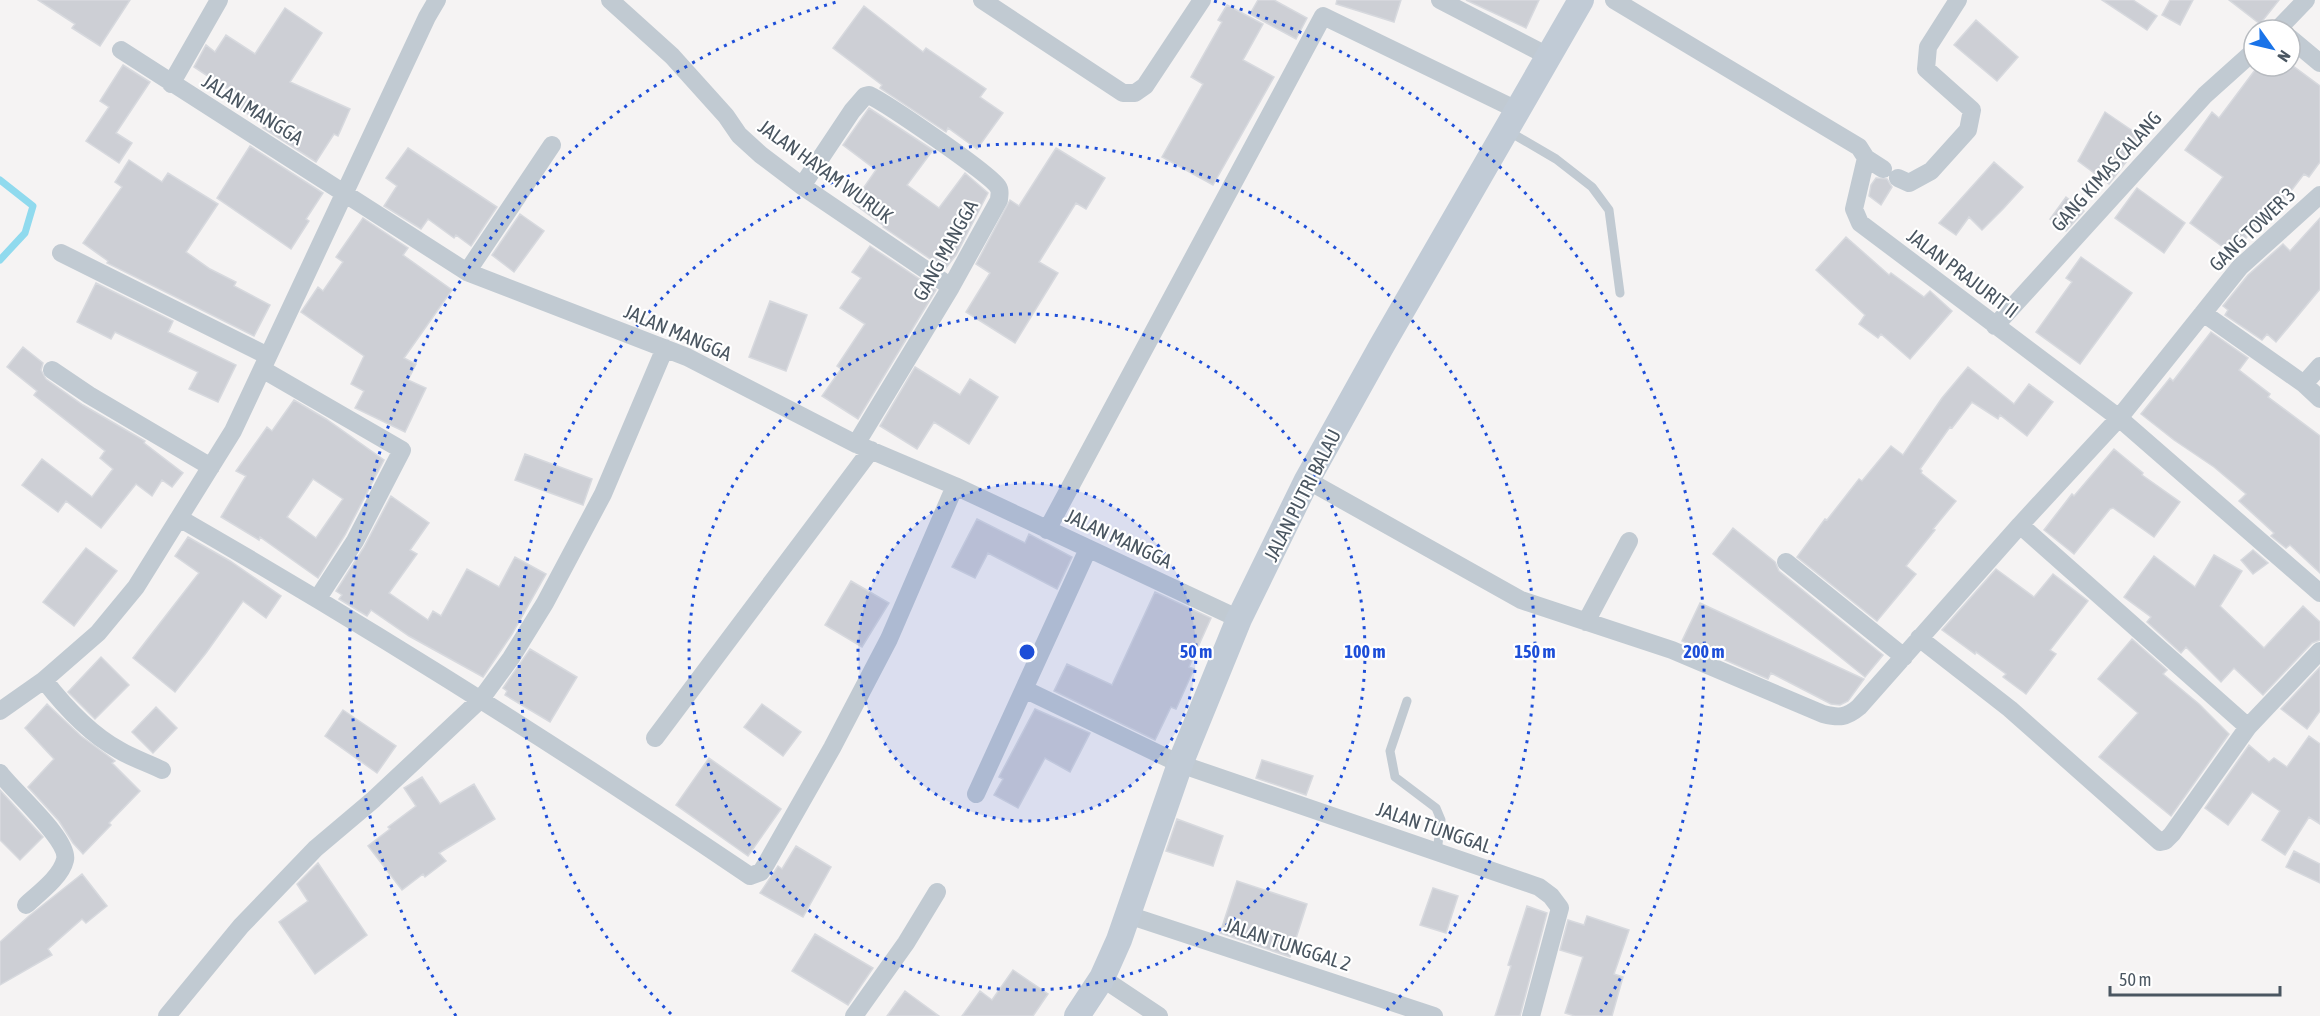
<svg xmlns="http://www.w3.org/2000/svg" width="2320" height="1016" viewBox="0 0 2320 1016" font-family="'Asap Condensed',sans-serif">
	<rect width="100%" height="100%" fill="#f5f3f3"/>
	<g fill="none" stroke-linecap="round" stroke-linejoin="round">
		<path stroke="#90daee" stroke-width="7" d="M0,180L33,206L25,233L0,260"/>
	</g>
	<path fill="#cdcfd5" stroke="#d7d9de" stroke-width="1.5" fill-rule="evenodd" d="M38,0H130L100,46L72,28L75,24Z
		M1258,0H1274L1307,18L1296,39L1250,14Z
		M1337,0H1401L1394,22L1336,4Z
		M1466,0H1539L1526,28Z
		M2102,0H2133L2157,16L2147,30Z
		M2170,0H2193L2180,25L2162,15Z
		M2229,0H2279L2260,24Z
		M1227,5L1263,24L1243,60L1274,77L1213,185L1162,157L1203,84L1191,77L1222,22L1218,20Z
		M864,6L923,52L926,48L986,89L980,97L1003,113L977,149L948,128L946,132L880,88L882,85L833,48Z
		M285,8L322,33L290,82L350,109L338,136L334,134L316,162L263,128L264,125L227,100L232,92L194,67L206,45L215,52L226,35L255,54Z
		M1976,20L2018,57L1997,81L1954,45Z
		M123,65L150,82L116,133L132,143L119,163L86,141L109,107L100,101Z
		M2258,66H2293L2320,86V162L2309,177L2304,174L2284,200L2277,195L2234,255L2190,223L2223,177L2185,150L2212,112L2219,118Z
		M869,108L933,150L907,185L939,208L965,173L988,193L956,255L945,269L883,227L884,226L853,203L876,170L843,145Z
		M2105,112L2140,136L2123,159L2126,162L2109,184L2078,161Z
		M250,146L323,193L306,219L309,221L291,249L217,198Z
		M408,148L497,207L471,246L456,235L454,238L428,219L421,229L384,206L397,186L386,178Z
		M1056,148L1105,178L1086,209L1076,203L1039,262L1058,273L1015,343L966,312L990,273L976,264L1010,200L1019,206Z
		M129,160L162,182L168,173L218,204L186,252L210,269L236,282L234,286L270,305L254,336L107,263L108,261L83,243L122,187L115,182Z
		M1994,162L2023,187L2003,209L1982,230L1969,217L1956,235L1939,223Z
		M1876,178L1887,179L1892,187L1881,205L1869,196L1871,185Z
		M2137,188L2185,223L2164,253L2115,218Z
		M2066,197L2084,211L2066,231L2050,219Z
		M520,214L544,231L514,272L492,255Z
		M363,218L408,248L403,255L452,290L404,358L416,364L408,380L426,388L405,432L355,408L364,391L351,384L364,356L301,312L318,287L323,291L343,262L336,257Z
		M2320,218V289L2276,342L2267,334L2262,340L2225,315L2228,310L2223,306L2248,275L2283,244L2290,251Z
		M1846,237L1889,275L1891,273L1924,297L1930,291L1952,311L1910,359L1881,334L1878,338L1859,324L1865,315L1816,270Z
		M870,246L936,290L858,419L822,396L841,369L837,366L865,324L840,308L861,278L852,272Z
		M2081,257L2132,293L2080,364L2036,332L2072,282L2066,278Z
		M96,283L173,321L168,332L236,365L218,402L189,389L198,372L115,332L111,339L77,322Z
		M770,301L807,315L786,371L749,357Z
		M2211,332L2248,358L2239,370L2270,394L2268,397L2320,436V573L2290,545L2286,548L2271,536L2274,533L2239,501L2246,494L2214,467L2174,440L2141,414L2170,378L2173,381Z
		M23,347L43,363L41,370L46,379L83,405L145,441L144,443L183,473L172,487L162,480L152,496L136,484L101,528L66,501L58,512L22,485L42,459L92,497L113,469L100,458L105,451L34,395L37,391L7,367Z
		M915,367L960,395L970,379L998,397L969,444L934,422L917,449L880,426Z
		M1968,367L2014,404L2029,384L2053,402L2027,436L2000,415L1998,419L1972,402L1952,428L1950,427L1920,469L1922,471L1921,473L1956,501L1933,529L1935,530L1906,566L1916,574L1877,621L1797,557L1825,519L1827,520L1859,479L1862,481L1891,446L1903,455L1942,398Z
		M294,400L326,419L384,460L345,535L318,578L260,537L259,540L221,517L246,476L236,471L267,427L272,431ZM313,479L343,499L316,538L287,517Z
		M2114,449L2143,473L2142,475L2180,502L2154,537L2113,508L2110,509L2074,554L2044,530L2072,494L2074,496Z
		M525,454L592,479L583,505L515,480Z
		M391,496L429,523L410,550L417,554L389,593L428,620L433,611L441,616L467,569L499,587L515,557L546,574L512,634L483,677L409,636L371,610L367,616L339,599L342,595L336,591L364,547Z
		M977,519L1025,543L1029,534L1072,557L1057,589L988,553L975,578L952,567Z
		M1733,528L1775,562L1779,571L1883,655L1865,677L1713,554Z
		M188,537L230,561L281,596L266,618L243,601L206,653L175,692L133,658L199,573L175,556Z
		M86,548L117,571L74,626L43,602Z
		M2253,550L2268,563L2253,574L2241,560Z
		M2214,555L2242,571L2220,606L2264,648L2303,606L2320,622V640L2312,643L2263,695L2234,668L2221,682L2186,647L2181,653L2147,622L2151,617L2124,597L2154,556L2195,587Z
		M1996,569L2034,597L2053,574L2088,601L2050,650L2056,654L2026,694L2003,677L2006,674L1976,652L1975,654L1942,630Z
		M851,581L889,603L862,647L825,625Z
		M1155,592L1211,618L1189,667L1194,669L1176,709L1171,707L1155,740L1054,691L1067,664L1112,685Z
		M1700,603L1864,679L1848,701L1840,705L1831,704L1771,673L1768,679L1682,641Z
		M2132,639L2167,670L2163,674L2199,704L2229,734L2171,816L2099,757L2138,713L2098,679Z
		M530,649L577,677L550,722L505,695L507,691L503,688Z
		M101,657L129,685L95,719L68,692Z
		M2320,667V711L2307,729L2281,709Z
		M47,704L81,736L115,761L112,763L140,791L109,823L111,825L83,854L73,843L59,821L28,787L54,759L25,728Z
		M762,704L801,732L783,756L744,727Z
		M156,707L177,728L153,753L132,732Z
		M1035,709L1090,733L1070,772L1045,758L1018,808L994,795L1003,779L999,777Z
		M343,710L396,746L377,773L325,736Z
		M2309,736L2320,744V824L2309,817L2285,855L2262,840L2280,811L2252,792L2228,825L2205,808L2249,745L2269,762L2274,758L2287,767Z
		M709,758L781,809L748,856L676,805Z
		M1262,760L1313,776L1306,795L1256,778Z
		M422,777L440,804L474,784L495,819L439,853L446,861L425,877L423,874L402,890L368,846L390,829L388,827L416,806L404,788Z
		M0,790L43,837L20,860L0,840Z
		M1177,819L1223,836L1213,866L1166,851Z
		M796,846L831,867L803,917L760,893L778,866L782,869Z
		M2294,851L2320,864V883L2286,867Z
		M318,863L367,935L315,974L279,922L308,901L297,884Z
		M82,874L107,906L86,923L82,919L48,949L52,955L0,985V942L29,916Z
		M1237,881L1307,904L1290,957L1220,933Z
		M1433,888L1458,896L1446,933L1420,925Z
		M1527,906L1547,913L1520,1016H1495L1511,966L1508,965Z
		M1587,916L1629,930L1614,974L1623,977L1612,1016H1575L1565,1013L1583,957L1560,950L1568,920L1584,925Z
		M815,934L873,968L848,1005L792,971Z
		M1013,970L1048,994L1033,1016H962L980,991L992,1000Z
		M905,991L939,1016H887Z"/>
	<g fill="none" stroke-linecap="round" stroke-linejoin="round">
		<path stroke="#c1cad2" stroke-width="9" d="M1508,131L1556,159L1592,187L1609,210L1620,293
			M1407,701L1390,751L1395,777L1436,808L1441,820L1437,852"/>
		<path stroke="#c1cad2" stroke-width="18" d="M610,0L672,56L726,116L739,135L761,155L802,186L951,287
			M982,0L1123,93H1135L1145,86L1202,0
			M1440,0L1548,56
			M1614,0L1859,147L1866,158L1854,209L1860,223L2119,418L2320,593
			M2277,30L2306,0
			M2290,38L2320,63
			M121,50L467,272L687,357L856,444L955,486L1239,619
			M171,84L219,0
			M1866,158L1883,169
			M1898,178L1909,183L1931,171L1968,130L1972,110L1926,69L1928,47L1958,0
			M802,186L852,111L865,96L869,95C886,103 992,175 998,187C1001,191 999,196 999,200L951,287L856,444
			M61,253L268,356
			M467,272L552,145
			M2203,313L2304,384L2320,399
			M1995,326L2205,95L2254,51
			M262,369L402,450L355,541L318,598
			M52,370L89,395L211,467
			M2304,384L2320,366
			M1307,480L1521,600L1672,650L1823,714C1839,718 1846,718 1859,707L2020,525L2119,418L2240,267L2320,195
			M179,518C374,630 564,750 750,876L761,872L766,864L832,748L889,639L955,486
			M2020,525L2248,727
			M1047,530L1323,16L1517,110
			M1786,562L1904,657
			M1586,622L1629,541
			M1919,638L2010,709L2160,842L2165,841L2172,834L2248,727L2320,651
			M44,680C64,706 90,734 119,750C132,758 148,763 162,770
			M1024,689L1180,764L1539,887L1551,896L1560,908L1531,1016
			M0,711L44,680L98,633L136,587L233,431L427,17L437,0
			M655,738L871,450
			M0,773C13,791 70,840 65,860C61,877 39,893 26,905
			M976,794L1088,549
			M1128,915L1434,1016
			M1102,978L1159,1016
			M167,1016L241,926L316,848L374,799L481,699L511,658L545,603L603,494L665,348
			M854,1016L906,943L937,892"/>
		<path stroke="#c1cbd6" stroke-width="26" d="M1077,1016L1102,978L1119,940L1180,764L1239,619L1307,480L1381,347L1581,0"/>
	</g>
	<circle cx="1027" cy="652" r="169" fill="#1d4ed8" fill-opacity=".12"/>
	<g fill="none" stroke="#1d4ed8" stroke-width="3" stroke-dasharray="3 6">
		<circle cx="1027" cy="652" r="169"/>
		<circle cx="1027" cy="652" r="338"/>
		<path d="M671 1014A508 508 0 1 1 1383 1014"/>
		<path d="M456 1016A677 677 0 0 1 840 1M1214 1A677 677 0 0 1 1598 1016"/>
	</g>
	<g text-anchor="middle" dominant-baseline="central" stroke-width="4.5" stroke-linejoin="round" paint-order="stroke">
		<g font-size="20" fill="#4a5661" stroke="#fff">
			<text transform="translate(253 109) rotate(32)">JALAN MANGGA</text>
			<text transform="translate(826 171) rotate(36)">JALAN HAYAM WURUK</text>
			<text transform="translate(2106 171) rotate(-48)">GANG KIMAS CALANG</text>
			<text transform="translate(2252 229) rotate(-44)">GANG TOWER 3</text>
			<text transform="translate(945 250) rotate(-61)">GANG MANGGA</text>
			<text transform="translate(1963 273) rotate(37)">JALAN PRAJURIT II</text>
			<text transform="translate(678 332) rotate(23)">JALAN MANGGA</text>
			<text transform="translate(1302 495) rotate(-63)">JALAN PUTRI BALAU</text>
			<text transform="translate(1119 538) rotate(25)">JALAN MANGGA</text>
			<text transform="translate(1434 827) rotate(19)">JALAN TUNGGAL</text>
			<text transform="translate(1288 944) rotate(18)">JALAN TUNGGAL 2</text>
		</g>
	</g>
	<circle cx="1027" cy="652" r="9" fill="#1d4ed8" stroke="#fff" stroke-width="3"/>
	<g font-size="18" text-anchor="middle" font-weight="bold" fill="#1d4ed8" stroke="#fff" stroke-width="4.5" stroke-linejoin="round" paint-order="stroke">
		<text x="1196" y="658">50 m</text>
		<text x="1365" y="658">100 m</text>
		<text x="1535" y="658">150 m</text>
		<text x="1704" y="658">200 m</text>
	</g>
	<g transform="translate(2272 48) rotate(124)"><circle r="28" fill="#ffffff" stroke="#b7bbc0" stroke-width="1.5"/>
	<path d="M0-4.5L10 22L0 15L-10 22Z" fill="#1a73e8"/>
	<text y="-9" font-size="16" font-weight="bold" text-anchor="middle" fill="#4a5661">N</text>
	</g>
	<path d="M2110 986v9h170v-9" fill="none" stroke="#4a5661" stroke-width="3"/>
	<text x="2119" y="986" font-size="18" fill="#4a5661" stroke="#ffffff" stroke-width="4.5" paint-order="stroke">50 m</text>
</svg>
